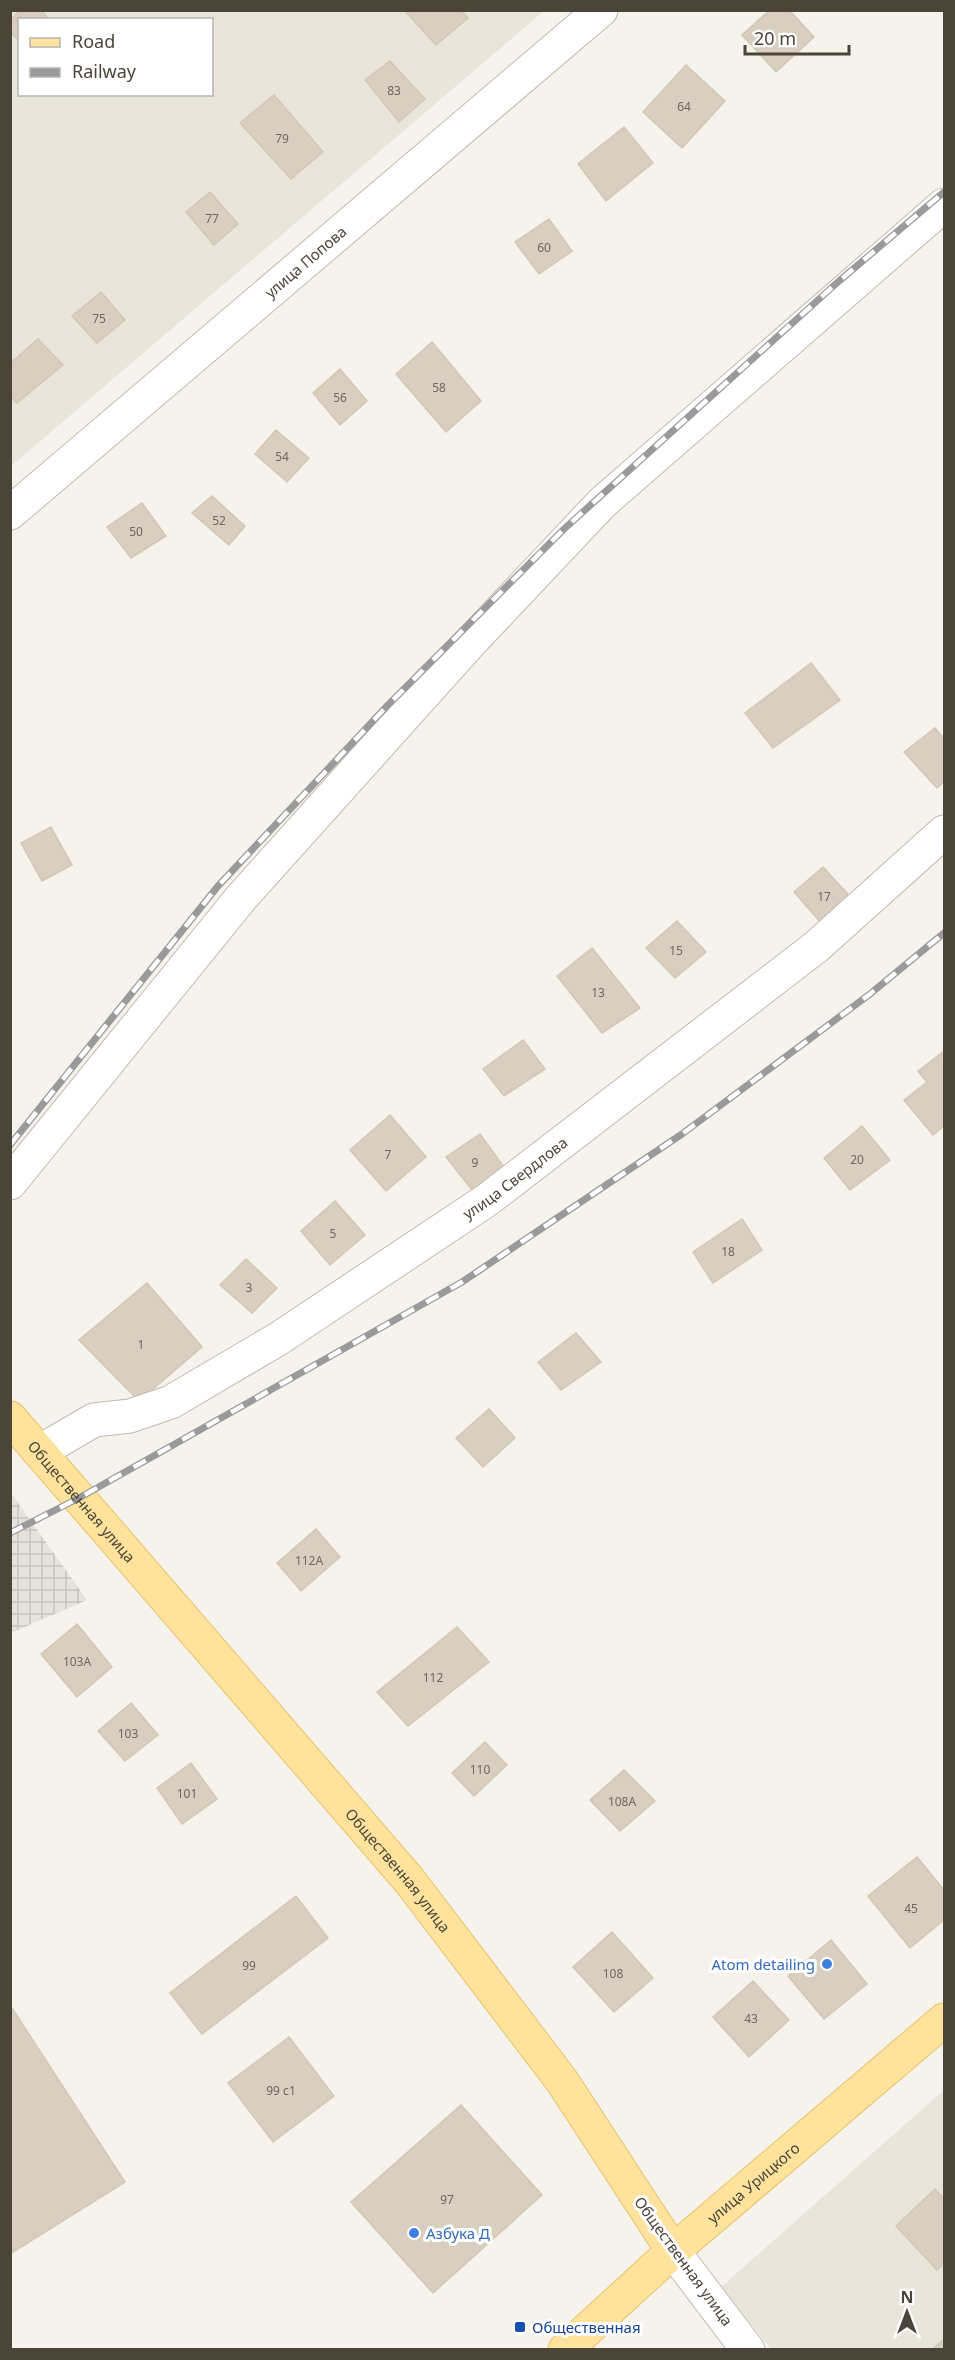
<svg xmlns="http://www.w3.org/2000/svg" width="955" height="2360" viewBox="0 0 955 2360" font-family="'Noto Sans',sans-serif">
	<defs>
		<pattern id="industrial-grid" width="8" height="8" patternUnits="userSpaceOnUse" patternTransform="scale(1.5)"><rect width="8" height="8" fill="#e6e2dd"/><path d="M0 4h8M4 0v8" fill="none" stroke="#c7c3be"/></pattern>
	</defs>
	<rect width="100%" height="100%" fill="#f6f3ec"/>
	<path fill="#eae5da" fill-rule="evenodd" d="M11,11H544L11,466ZM20,20H212V94H20Z
		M944,2090V2349H771L721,2287Z"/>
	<path fill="url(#industrial-grid)" d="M11,1493L87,1600L11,1633H10Z"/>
	<path fill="#d8cfc1" stroke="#d3c7b4" stroke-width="1.5" d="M21,10H41L50,20H20V42L10,32V20Z
		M404,10H461L468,18L436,45Z
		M770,10H789L814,37L776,72L742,35Z
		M390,61L425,99L399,122L365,80Z
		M686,65L725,101L682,148L643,112Z
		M274,95L323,152L291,179L240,123Z
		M624,127L653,163L606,201L578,164Z
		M210,192L238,224L214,245L186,212Z
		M549,219L572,251L539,274L515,242Z
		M101,292L125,320L97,343L72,316Z
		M38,339L63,365L17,403L10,396V358L13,361Z
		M432,342L481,401L446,432L396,374Z
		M340,369L367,401L340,425L313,393Z
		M276,430L309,458L287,482L255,454Z
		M212,496L245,526L229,545L192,513Z
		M142,503L166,536L131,558L107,527Z
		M811,663L840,700L773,748L745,713Z
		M935,728L944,739V782L937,788L904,752Z
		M51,827L72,865L42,881L21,843Z
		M823,867L854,901L823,925L794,892Z
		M677,921L706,952L675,978L646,948Z
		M592,948L640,1008L602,1033L557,976Z
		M523,1040L545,1069L504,1096L483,1069Z
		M944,1051V1126L933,1135L904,1100L927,1082L918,1071Z
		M390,1115L426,1157L386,1191L350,1150Z
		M862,1126L890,1160L850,1190L824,1158Z
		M480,1134L504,1167L472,1190L446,1157Z
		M335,1201L365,1235L330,1265L301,1231Z
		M742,1219L762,1250L713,1283L693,1252Z
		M246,1259L277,1288L252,1313L220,1285Z
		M147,1283L202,1347L139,1401L79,1340Z
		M576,1333L601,1362L561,1390L538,1362Z
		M489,1409L515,1438L483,1467L456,1438Z
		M316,1529L340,1557L301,1591L277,1563Z
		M77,1624L112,1667L77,1697L41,1654Z
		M457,1627L489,1662L408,1726L377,1692Z
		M131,1703L158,1735L125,1761L98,1731Z
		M485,1742L507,1765L474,1796L452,1773Z
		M191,1763L217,1799L182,1824L157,1788Z
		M624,1770L655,1801L620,1831L590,1800Z
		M917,1857L944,1890V1920L910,1948L868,1896Z
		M296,1896L328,1938L202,2034L170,1993Z
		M612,1932L653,1978L614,2012L573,1967Z
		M831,1940L867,1984L824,2019L788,1976Z
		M753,1981L789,2020L749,2057L713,2017Z
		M10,2005L125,2182L10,2254Z
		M289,2037L334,2096L273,2142L228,2083Z
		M461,2105L542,2195L433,2293L351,2202Z
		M935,2189L944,2199V2264L937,2270L896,2226Z
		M944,2339V2350H932Z"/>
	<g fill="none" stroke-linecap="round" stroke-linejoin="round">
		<g stroke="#c2bbae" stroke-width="35">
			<g id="minor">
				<path id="s1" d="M10,513L601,10"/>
				<path d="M10,1183L241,898L469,644L602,503L944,205"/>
				<path id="s2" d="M39,1452L94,1420L130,1416L171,1402L278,1339L487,1200L816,947L944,832"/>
				<path d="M673,2251L748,2350"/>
			</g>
		</g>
		<g stroke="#e6c16a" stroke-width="35">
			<g id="major">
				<path id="s3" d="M10,1418L409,1880L562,2081L673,2251"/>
				<path id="s4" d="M565,2350L673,2251L944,2020"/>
			</g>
		</g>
		<use href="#minor" stroke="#fff" stroke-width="33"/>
		<use href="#major" stroke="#ffe39c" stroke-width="33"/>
		<g stroke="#9a9a9a" stroke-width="7">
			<path id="rail" d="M10,1145L218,886L388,705L564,529L839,281L944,192
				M10,1533L79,1498L462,1282L682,1134L870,994L944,933"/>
		</g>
		<use href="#rail" stroke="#fff" stroke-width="4.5" stroke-dasharray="14" stroke-linecap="butt"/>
	</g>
	<g fill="#3f7fe0" stroke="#fff" stroke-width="2">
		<circle cx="827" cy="1964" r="6"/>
		<circle cx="414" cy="2233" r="6"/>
	</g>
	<rect fill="#1a4fb4" stroke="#fff" stroke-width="2" x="514" y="2321" width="12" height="12" rx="3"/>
	<g text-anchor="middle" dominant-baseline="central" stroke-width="6" stroke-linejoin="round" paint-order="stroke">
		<g font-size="12" fill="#6e675b">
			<text x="394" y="90">83</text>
			<text x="684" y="106">64</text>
			<text x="282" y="138">79</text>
			<text x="212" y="218">77</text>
			<text x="544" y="247">60</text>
			<text x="99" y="318">75</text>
			<text x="439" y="387">58</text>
			<text x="340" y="397">56</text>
			<text x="282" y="456">54</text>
			<text x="219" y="520">52</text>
			<text x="136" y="531">50</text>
			<text x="824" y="896">17</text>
			<text x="676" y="950">15</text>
			<text x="598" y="992">13</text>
			<text x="388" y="1154">7</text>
			<text x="857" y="1159">20</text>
			<text x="475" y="1162">9</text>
			<text x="333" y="1233">5</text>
			<text x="728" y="1251">18</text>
			<text x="249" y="1287">3</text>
			<text x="141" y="1344">1</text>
			<text x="309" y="1560">112А</text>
			<text x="77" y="1661">103А</text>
			<text x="433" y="1677">112</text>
			<text x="128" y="1733">103</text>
			<text x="480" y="1769">110</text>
			<text x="187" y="1793">101</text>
			<text x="622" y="1801">108А</text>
			<text x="911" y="1908">45</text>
			<text x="249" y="1965">99</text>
			<text x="613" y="1973">108</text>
			<text x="751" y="2018">43</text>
			<text x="281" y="2090">99 с1</text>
			<text x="447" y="2199">97</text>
		</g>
		<g font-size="15" fill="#4b4439" stroke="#fff">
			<text stroke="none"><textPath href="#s1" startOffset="388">улица Попова</textPath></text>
			<text stroke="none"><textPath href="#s2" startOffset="554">улица Свердлова</textPath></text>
			<text stroke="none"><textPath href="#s3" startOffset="110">Общественная улица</textPath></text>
			<text stroke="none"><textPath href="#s3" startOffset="596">Общественная улица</textPath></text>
			<text stroke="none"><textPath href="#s4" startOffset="252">улица Урицкого</textPath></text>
			<text transform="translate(684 2261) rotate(54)">Общественная улица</text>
		</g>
		<g font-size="15" fill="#366cbe" stroke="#fff" text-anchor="end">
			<text x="815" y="1964">Atom detailing</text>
			<text x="426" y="2233" text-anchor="start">Азбука Д</text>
		</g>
		<g font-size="15" fill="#164399" stroke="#fff" text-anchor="start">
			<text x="532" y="2327">Общественная</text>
		</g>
	</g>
	<rect width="955" height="2360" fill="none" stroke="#4b4439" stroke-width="24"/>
	<rect x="18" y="18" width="195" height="78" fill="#ffffff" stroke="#b7b4b0" stroke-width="1.5"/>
	<rect x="30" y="38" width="30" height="9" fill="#ffe39c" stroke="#b7b4b0" stroke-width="1.5"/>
	<text x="72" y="48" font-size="18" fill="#4b4439">Road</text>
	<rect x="30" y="68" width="30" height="9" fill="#9a9a9a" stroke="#b7b4b0" stroke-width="1.5"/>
	<text x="72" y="78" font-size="18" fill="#4b4439">Railway</text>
	<g transform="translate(907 2312)" stroke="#ffffff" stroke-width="4.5" paint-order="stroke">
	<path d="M0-4.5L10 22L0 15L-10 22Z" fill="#4b4439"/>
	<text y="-9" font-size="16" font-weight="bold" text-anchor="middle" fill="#4b4439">N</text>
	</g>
	<path d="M745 45v9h104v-9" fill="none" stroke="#4b4439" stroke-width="3"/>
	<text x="754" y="45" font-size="18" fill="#4b4439" stroke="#ffffff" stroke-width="4.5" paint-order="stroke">20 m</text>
</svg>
